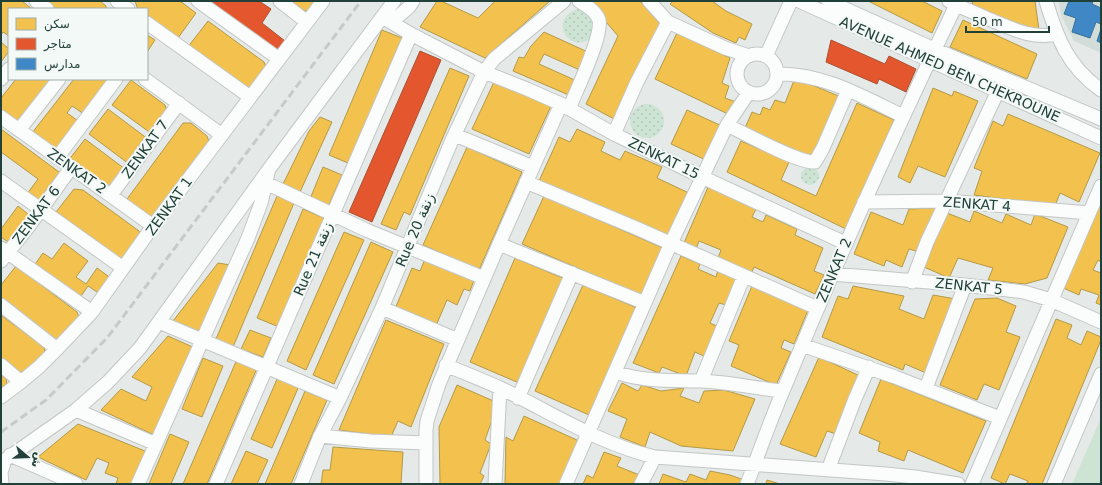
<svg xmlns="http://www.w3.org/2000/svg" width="1102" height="485" viewBox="0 0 1102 485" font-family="'DejaVu Sans','Noto Sans Arabic',sans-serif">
	<defs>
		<pattern id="grass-dots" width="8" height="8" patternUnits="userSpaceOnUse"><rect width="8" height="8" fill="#cde4d5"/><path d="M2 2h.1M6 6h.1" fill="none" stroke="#b0c5b8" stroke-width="1.8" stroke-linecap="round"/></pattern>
	</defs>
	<rect width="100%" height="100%" fill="#e5eae8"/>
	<path fill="#d2dcd8" d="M1059,1H1101V53L1074,41L1061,15Z"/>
	<path fill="url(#grass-dots)" d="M578,9H584L595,20L590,39C566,54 549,17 578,9Z
		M630 121a17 17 0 1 1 34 0a17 17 0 1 1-34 0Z
		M801 176a9 9 0 1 1 18 0a9 9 0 1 1-18 0Z"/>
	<path fill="#cde4d5" d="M1101,418V484H1072Z"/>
	<path fill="#f2c14e" stroke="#b39a48" d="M1,1H22L32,9H9V36L3,32L1,35Z
		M45,1H100L106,6V9H56Z
		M135,1H180L196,13L178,38L147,15V9H139L137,7Z
		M290,1H317L311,10L304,11Z
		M437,1H441L478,18L495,1H550L485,58L420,27Z
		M588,1H640L662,26L616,120L586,104L618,36Z
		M673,1H712L726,11L752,24L745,40L739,37L736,43L713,33L670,4Z
		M868,1H922L942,11L932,33Z
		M972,1H1035L1039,30L1033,31L973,7Z
		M963,20L1037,54L1027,79L950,47Z
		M208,21L264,62L266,67L250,90L187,48Z
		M382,30L402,38L348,163L329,155Z
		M544,32L590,53L582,71L544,54L539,64L577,81L571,96L513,71L519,57L524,58L531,46Z
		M677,33L730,58L722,83L729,86L725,98L736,102L730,115L655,79Z
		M147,35L155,40L147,52Z
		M1,42L9,49V51L1,62Z
		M450,68L469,76L410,215L404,212L396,230L381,224Z
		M795,78L841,97L814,159L745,128L752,112L760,115L763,107L770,110L775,100L785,103Z
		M16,79H55L20,124L1,111V98Z
		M74,79H114L87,116L72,106L67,113L81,123L59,152L32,133Z
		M131,80L165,105L167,113L152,134L112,105Z
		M494,82L551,106L529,154L472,129Z
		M933,88L952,96L954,91L978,101L945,177L918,166L910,183L898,177Z
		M857,103L894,120L846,229L727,172L741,141L789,162L781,180L816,196Z
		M108,109L148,139L129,164L89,134Z
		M687,110L724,127L708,161L671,144Z
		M1008,114L1100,153L1079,202L1060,193L1055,206L974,195L982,171L974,168L993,121L1003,126Z
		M320,117L332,122L300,192L283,184L309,131Z
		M183,123H191L207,136L210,144L154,219L128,205L127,199Z
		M1,129L59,172L61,179L44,200L37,202L27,194L38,179L1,152Z
		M577,129L605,142L601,151L620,160L625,151L662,167L657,178L691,194L670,238L539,181L559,137L570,142Z
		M85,139L125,169L111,188L68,161Z
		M467,147L522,172L479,270L423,245Z
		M323,167L342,175L328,207L310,199Z
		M708,187L756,209L752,217L763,222L766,215L797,229L795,235L823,248L814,271L824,275L815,294L754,267L752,272L718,258L721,250L699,241L696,249L684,243Z
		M74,189L83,190L139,231L140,238L126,260L118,261L59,220L56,212Z
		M1101,194V262L1098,260L1093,270L1101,273V305L1096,303L1099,295L1081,289L1079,295L1061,287Z
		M277,196L294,203L233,347L216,339Z
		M544,196L663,248L642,296L522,244Z
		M18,206L28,214L30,221L8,242L1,237V229Z
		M937,208L919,252L909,249L902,267L886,260L884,266L854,254L871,212L903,225L909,209Z
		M303,209L324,218L279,327L257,318Z
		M974,211L1002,223L1006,214L1031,225L1035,214L1068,227L1047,278L1025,284L988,280L993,268L958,258L949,278L924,267L947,213L970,222Z
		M344,232L364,240L306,370L287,361Z
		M371,242L393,252L334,384L313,375Z
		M64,243L88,261L76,277L86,284L97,268L108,276V281L100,294L88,286L79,299L33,267L43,253L52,259Z
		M681,256L700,264L698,269L716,277L718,270L738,279L726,305L719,303L710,323L719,327L706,357L695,352L686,376L662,367L659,373L633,363Z
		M515,258L565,279L519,383L470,362Z
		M425,259L474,280L470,291L464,289L457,305L447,300L435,328L395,309L412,268L420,271Z
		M218,263L231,265L201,333L173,321Z
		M16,266L77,312L80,320L62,341H51L1,303V285Z
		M583,285L637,308L589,415L535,391Z
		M752,286L808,310L794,344L784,340L781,348L791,352L776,385L731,366L739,345L729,341Z
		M853,286L904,296L899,309L924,319L933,295L956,299L926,373L905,364L903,370L822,337L838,296L848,299Z
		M997,298L1016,306L1006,332L1020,337L999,390L984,384L977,400L940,385L975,299Z
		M1,315L44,347L45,354L26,372L15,373L1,363Z
		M1056,319L1072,325L1067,338L1081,345L1087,331L1101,337V340L1042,484H1026L1028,481L1010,474L1005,484L991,478Z
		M386,320L444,344L411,427L398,421L391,437L339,430Z
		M250,330L271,338L263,357L241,349Z
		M168,336L195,348L156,436L101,410L121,389L146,401L152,387L132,377Z
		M238,357L258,366L207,484H183Z
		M819,357L860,376L836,434L827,431L816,457L780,444Z
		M203,358L223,366L202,417L182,409Z
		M1,375L6,378L7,384L1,388Z
		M278,377L299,386L272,448L251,439Z
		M881,379L986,421L963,473L908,450L904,461L878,451L880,442L859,433Z
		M622,383L638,391L642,385L661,391L684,388L680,396L699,403L704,391L724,390L755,399L733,451L681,446L650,432L645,447L620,437L627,419L608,411Z
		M457,385L498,403L485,440L491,444L480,473L484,476L480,484H440L439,427Z
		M305,391L327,400L291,484H265Z
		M524,416L579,441L561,484H505L506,437L513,441Z
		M78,424L150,453L136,484H116L118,478L105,473L109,463L97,458L86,480L38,457Z
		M170,434L189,442L171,484H149Z
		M333,447L403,452L401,484H321L323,470H330Z
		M246,451L268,460L257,484H231Z
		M604,452L621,458L617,466L642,476L639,484H583L587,475L593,478Z
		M710,471L730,475L744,480L743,484H659L663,474L686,482L690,474L706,480Z
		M767,480L780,484H766Z"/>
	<path fill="#e4572e" stroke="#aa5031" d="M202,1H259L271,9L262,23L285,41L278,51Z
		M831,40L885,64L889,56L916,69L906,92L879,79L877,84L826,62Z
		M420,51L441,60L372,222L349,212Z"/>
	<path fill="#3f88c5" stroke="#36729b" d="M1069,1H1093L1092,4L1101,8V24L1096,22L1090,38L1072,32L1076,18L1064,14Z
		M1101,29V43L1097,41Z"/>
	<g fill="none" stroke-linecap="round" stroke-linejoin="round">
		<g stroke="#c2c7c5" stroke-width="15">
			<path id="minor" d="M36,1L47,9
				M117,1L128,9
				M198,1L279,59
				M280,1L307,22
				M649,1L668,22L725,48L749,56
				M799,1L1101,138
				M828,1L934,49L1101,119
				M949,1C961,8 974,12 986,18C1009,27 1031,40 1057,34
				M1046,1C1057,38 1068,67 1101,90
				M382,17L411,34L484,72L527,89L561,104L614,134L702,177L845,243
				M392,22L409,7L413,1
				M147,23L250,97
				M737 74a20 20 0 1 1 40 0a20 20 0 1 1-40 0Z
				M766,56L791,1
				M777,74C823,73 863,97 903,116
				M1,79L9,69
				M145,79L222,135
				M569,109C576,91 603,36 599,20C597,12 586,5 579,1
				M1,117L153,226
				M727,125C746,134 798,163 815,162L823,148L848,90
				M19,130L59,79
				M614,134L637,82L668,22
				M455,135L533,167
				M57,158L116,79
				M1,181L123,268
				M526,182L636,228L817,308
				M266,183L366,230L484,278
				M111,195L179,103
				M864,202L947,201L1089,213
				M499,244L645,303
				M1,248L92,312
				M1,261L29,226L71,168
				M832,274L965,285L1024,292L1051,300L1101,322
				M912,282L927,242L998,91
				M1,305L57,349
				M382,308L458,340
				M159,322L340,398
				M802,345L895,377L1000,418
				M1,365L21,382
				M446,365C464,373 483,380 500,388C551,412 599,444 655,457L886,474L915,477L958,484
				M615,372C643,382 671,380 700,381C727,382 755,388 782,391
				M701,381L744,276
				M926,388L965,285
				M1,397L21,382L39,367L57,349L92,312L153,226L323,1
				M518,398L572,273
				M76,410L156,444
				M320,436L371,441L426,443
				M10,455L76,484
				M828,470L855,399L869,367
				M2,484L1,472L5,460L76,410L108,382L140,348L269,169L394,1
				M138,484L248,238L261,203L268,173
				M216,484L411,34
				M301,484L320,436L340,398L382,308L452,140L484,72L494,59L564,1
				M426,484V431L427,421L439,384L499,244L561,104
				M495,484L500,388
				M566,484L671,243L727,125L749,92
				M641,484L655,457
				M747,484C759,453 770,421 783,391C837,260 895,132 956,5L955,1
				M972,484L1101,186
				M1054,484L1101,374"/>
		</g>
		<use href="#minor" stroke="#fbfcfc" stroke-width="13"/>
		<path stroke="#c6cbca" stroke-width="3" stroke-dasharray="8 4" stroke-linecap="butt" d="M1,432L46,400L107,338L361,1"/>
	</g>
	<g text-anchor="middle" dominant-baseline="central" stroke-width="4" stroke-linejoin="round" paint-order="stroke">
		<g font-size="14" fill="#214039" stroke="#f3f9f6">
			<text transform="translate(950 69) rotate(24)">AVENUE AHMED BEN CHEKROUNE</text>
			<text transform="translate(145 149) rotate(-54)">ZENKAT 7</text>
			<text transform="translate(664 158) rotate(26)">ZENKAT 15</text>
			<text transform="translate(77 171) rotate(35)">ZENKAT 2</text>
			<text transform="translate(977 204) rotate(4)">ZENKAT 4</text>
			<text transform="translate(169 206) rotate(-54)">ZENKAT 1</text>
			<text transform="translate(36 215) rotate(-53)">ZENKAT 6</text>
			<text transform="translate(415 230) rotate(-67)">Rue 20 زنقة</text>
			<text transform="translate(313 259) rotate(-67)">Rue 21 زنقة</text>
			<text transform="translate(834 270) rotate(-67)">ZENKAT 2</text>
			<text transform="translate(969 286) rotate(6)">ZENKAT 5</text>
		</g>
	</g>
	<rect width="1102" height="485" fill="none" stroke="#214039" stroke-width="4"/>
	<rect x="8" y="8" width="140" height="72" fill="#f3f9f6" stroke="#9fafaa"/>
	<rect x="16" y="18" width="20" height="12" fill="#f2c14e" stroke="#9fafaa"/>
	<text x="44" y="28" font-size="12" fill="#214039">سكن</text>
	<rect x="16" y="38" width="20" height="12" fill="#e4572e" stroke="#9fafaa"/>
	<text x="44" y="48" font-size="12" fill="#214039">متاجر</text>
	<rect x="16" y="58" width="20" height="12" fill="#3f88c5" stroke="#9fafaa"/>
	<text x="44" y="68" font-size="12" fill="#214039">مدارس</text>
	<g transform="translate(28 457) rotate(109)" stroke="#f3f9f6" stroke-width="3" paint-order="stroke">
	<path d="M0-3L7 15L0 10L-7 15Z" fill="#214039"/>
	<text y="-6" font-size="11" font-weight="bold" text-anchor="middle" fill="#214039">ش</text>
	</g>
	<path d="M966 26v6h83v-6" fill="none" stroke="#214039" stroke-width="2"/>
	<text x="972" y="26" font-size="12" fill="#214039" stroke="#f3f9f6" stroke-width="3" paint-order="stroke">50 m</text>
</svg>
